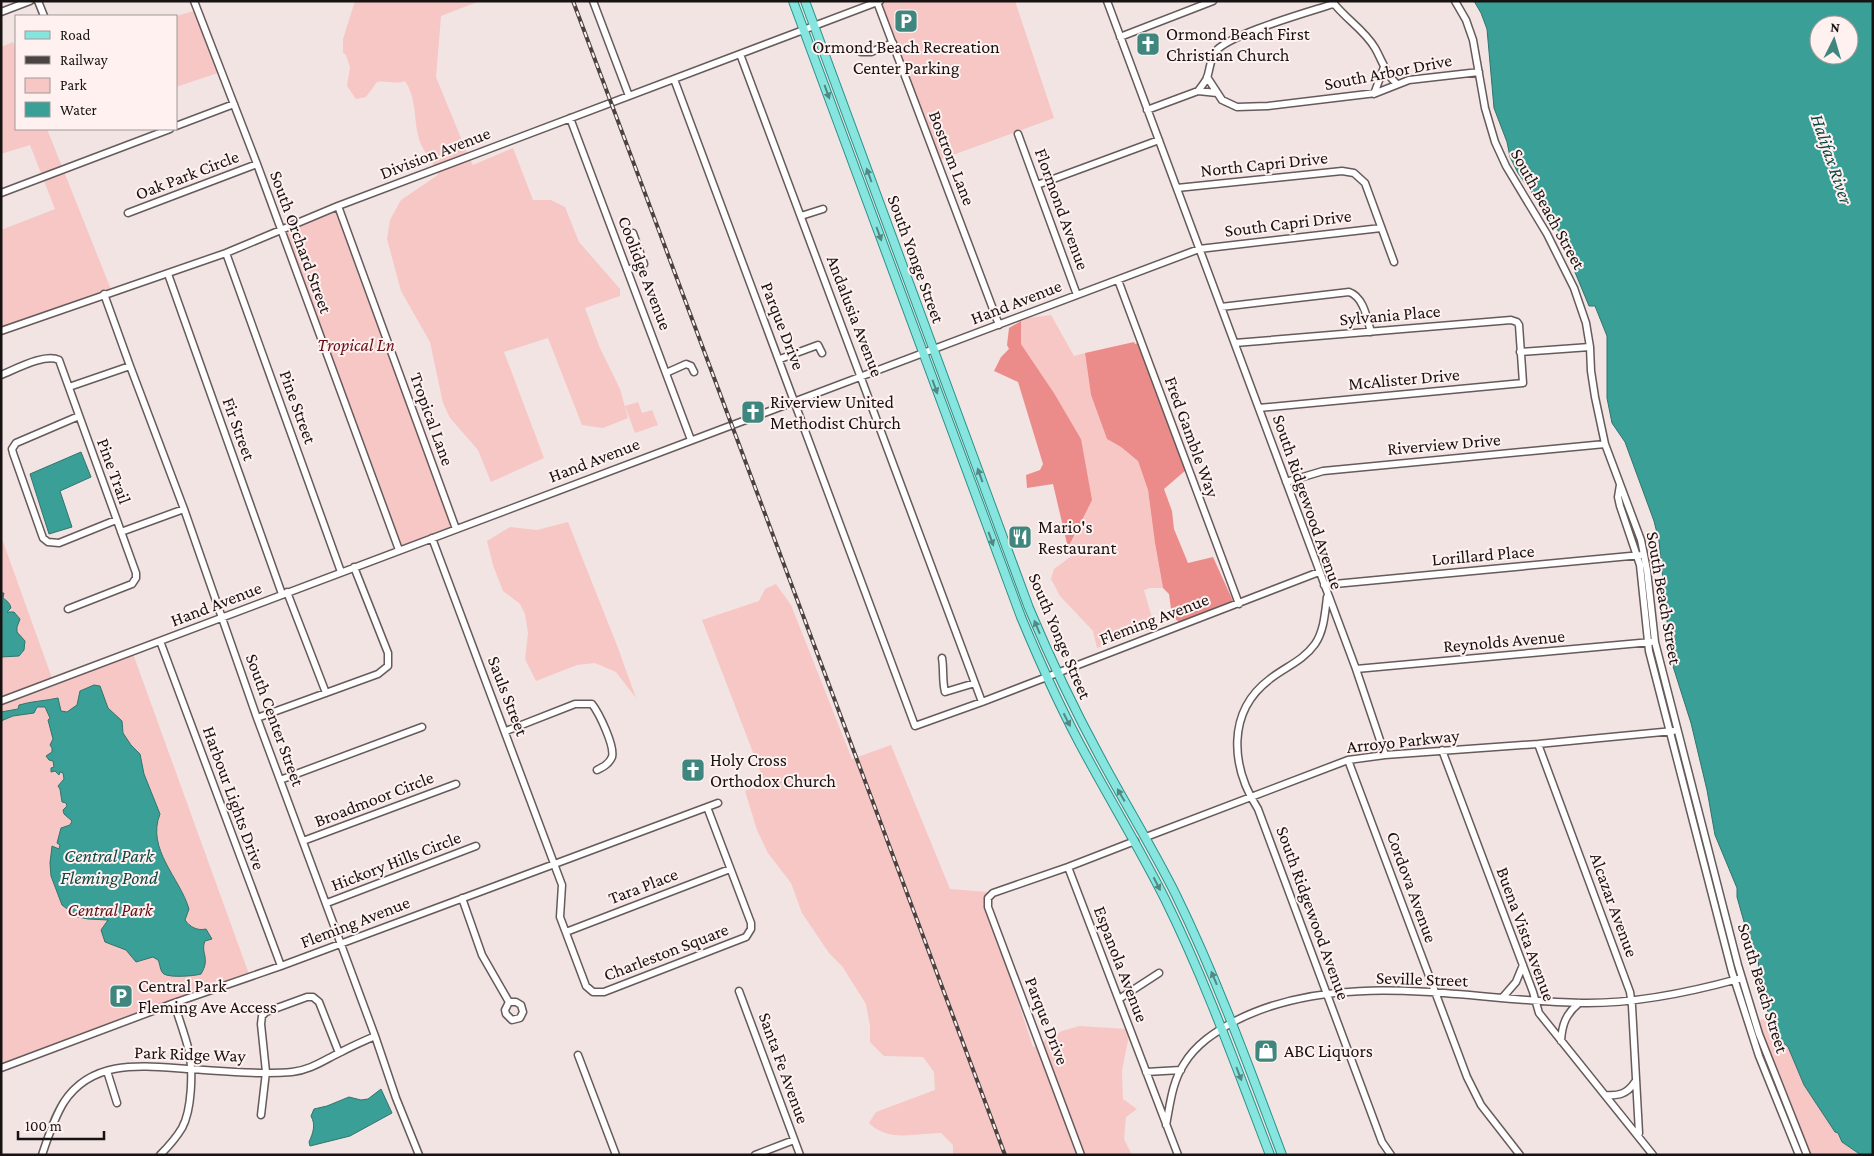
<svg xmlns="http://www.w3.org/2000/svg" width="1874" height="1156" viewBox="0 0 1874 1156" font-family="'Crimson Pro',serif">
	<rect width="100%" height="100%" fill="#f2e4e3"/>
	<path fill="#f6c7c4" d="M355,1H480L441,16L436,77L467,153L434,166C429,156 420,147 418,135C414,117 416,97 405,81C396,85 387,80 377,82L366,97L356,99L347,86L350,67L346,55L343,53V39Z
		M889,1H1015L1054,118L939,160L880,4Z
		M194,11L218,73L176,87V16Z
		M13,42L16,50V129H47L112,292L1,331V230L55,209L30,145L1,154V47Z
		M513,148L533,200H551L565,207L579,242L620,289V296L585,308L599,346L620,389L628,418L603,428L582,425L548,338L504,352L544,458L491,482L478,450L450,418L443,403L430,342L401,291L387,239L390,220L401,200L438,175L437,172L470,159L473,165Z
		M336,211L452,527L400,546L285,231Z
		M1051,315L1074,356L1085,353L1091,395L1107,439L1121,447L1138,461L1148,490L1155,543L1163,588H1150L1144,590L1155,628L1097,648L1093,631L1060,596L1051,579L1054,569L1073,555L1068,548L1079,529L1081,439L1054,393L1021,344V321L1028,318Z
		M638,402L642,413L652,410L658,425L635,433L625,406Z
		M568,522L618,648L636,698L616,672L595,663L577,665L536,681L525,659L528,633L525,614L520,604L503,591L493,565L487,541L510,527L537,530Z
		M1,536L53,681L132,651L250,977L5,1067L1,1054Z
		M776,584L791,605L852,759L891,745L950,889L987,892L984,898L1033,1047L1037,1045L1078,1155H953V1145L941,1133C916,1133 889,1143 869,1123L876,1112L935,1090L934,1072L923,1057L884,1056L870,1042V1026L866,1004L842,966L829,953L802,913L791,883L768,853L757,830L745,791L762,785L764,781L702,620L759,601L765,589Z
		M1770,1017L1778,1038L1788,1047L1804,1085L1835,1132L1838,1133L1842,1142L1861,1155H1807L1755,1022Z
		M1079,1026L1127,1029L1129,1035L1122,1071L1123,1099L1137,1109L1126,1117L1124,1139L1132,1155H1085L1042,1042L1062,1031Z"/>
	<path fill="#ec8c8a" d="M1021,321V344L1054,393L1081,439L1092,500L1068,548L1053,484L1027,488L1026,475L1040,470L1043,464L1018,382L994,371L1001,357L1009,349L1007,345L1009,328Z
		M1134,342L1135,344L1138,343L1186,470L1164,489L1172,511L1174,529L1188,563L1213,557L1233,601L1179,622L1172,616L1169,594L1163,588L1155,543L1148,490L1138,461L1121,447L1107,439L1091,395L1085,353Z"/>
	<path fill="#3a9f96" stroke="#30756e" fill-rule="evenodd" d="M1474,1H1873V1155H1861L1842,1142L1838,1133L1835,1132L1804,1085L1788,1047L1778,1038L1770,1017L1763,999L1758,961L1750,943L1737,897V888L1715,835L1707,790L1691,723L1671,660L1659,541L1654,521L1625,442L1612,423L1607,398V336L1595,306H1589L1565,248L1566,242L1518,173L1510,157L1507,142L1494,108L1487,29L1481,13ZM1819,25H1849V55H1819Z
		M81,452L91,477L60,491L72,527L49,534L30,474Z
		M1,593H4L3,598C7,601 10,603 11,608L7,612H14L20,619L17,627V632L25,641L24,650L19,656L1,657Z
		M94,685L100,686L108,708L122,721L123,733L131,745L140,754L144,774L160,814C146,849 180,878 189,909L185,920C190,927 197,931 206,929L212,939L205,941C200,953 211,958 201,974C195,976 170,978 164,974C160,972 160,963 158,960L153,957L136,962L126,950L105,942L101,930L108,920L88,919L78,917L62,905L51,876L50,863L52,846L59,849L60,845L57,843L61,828L70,825L72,821L64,814L63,810L67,806L66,803L62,802L60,789L58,786L64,779L63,773L60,772L59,775L55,771L51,772V768L54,767L53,761L49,760L46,756L52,752V748L50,745L53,739L48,720L50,718L45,707H37L34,713L13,716L1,721V712L18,709L19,705C32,701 45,701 58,698L61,711L67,712L77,705L80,691Z
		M381,1089L392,1113L350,1136L310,1146L309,1142C313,1133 316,1125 311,1116L314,1109L327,1106L349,1097L361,1100L368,1099Z"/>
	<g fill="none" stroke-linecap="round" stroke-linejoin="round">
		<g stroke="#665a5a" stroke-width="9">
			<path id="minor" d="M38,1L44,16
				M194,1L257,164L399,550
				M593,1L629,96
				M1107,1L1356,669L1385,755
				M1332,1C1344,18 1364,29 1375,48C1382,60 1386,75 1397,84
				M1455,1L1466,20L1473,40L1485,108L1495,142L1506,166L1547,234L1574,288L1586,323L1590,347L1591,371L1595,397L1605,444L1641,540L1647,570L1655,642L1738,965L1759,1034L1807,1155
				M877,2L999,325
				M1,12L30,1
				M1120,37L1213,1
				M861,52H871L893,43
				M740,54L982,702
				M1207,77L1222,100L1237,107L1268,106L1376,93L1409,80L1479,72
				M674,79L915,726L982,702L1319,572
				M1198,91C1201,87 1205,82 1207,78C1210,69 1210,60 1215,52C1229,34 1309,12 1333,4
				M1374,94L1384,67
				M1147,110L1198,91L1217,93
				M570,118L691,440
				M176,126L234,104
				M1018,134L1077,295
				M1037,185L1159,140
				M1177,188L1342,171L1354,173L1365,183L1394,262
				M1,193L170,129
				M338,206L456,529
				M128,213L257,164
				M801,216L823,209
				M226,253L341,572
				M627,270L644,264L633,233
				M168,274L282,594
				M1118,280L1239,604
				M104,294L130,366L184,509L257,718L375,1036L396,1098L419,1155
				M1221,307L1349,292C1364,297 1367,319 1371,332
				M1,331L226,253L338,206L880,1
				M1235,343L1511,320L1517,322L1519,325L1523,383L1259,408
				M1520,352L1590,347
				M780,359L818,345L822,353
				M666,373L686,364L691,366L694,372
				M1,375C16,369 45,353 59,360L136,573V578L132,584L68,609
				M69,387L130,366
				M79,416L16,443L12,449L13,453L43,538L48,542L59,543L116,520
				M1286,482L1323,471L1605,444
				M1620,485L1618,497L1620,506L1640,565L1649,651L1732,972L1759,1056L1799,1155
				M121,532L184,509
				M432,538L562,885L560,917L586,986L593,992H604L746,937L751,929V923L707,807
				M1324,585L1641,555
				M287,592L326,693
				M1327,597C1325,613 1324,631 1315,644C1303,661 1285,667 1270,679C1226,712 1231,767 1258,809L1382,1142L1391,1155
				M160,641L281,966
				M942,658C944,670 942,680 945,692L975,683
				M1356,669L1651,642
				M1,701L1199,249L1381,228
				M257,718L378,674L388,666V653L354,567
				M506,731L575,704H592C599,713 615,746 612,757C609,764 603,767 597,770
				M1538,744L1630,992L1632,1006L1639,1133
				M1442,750L1533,992L1539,1013L1653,1155
				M1348,760L1467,1077L1481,1105L1520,1155
				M280,780L422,727
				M1146,837L1348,760L1385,755L1538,744L1673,731
				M303,841L456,784
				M1068,867L1178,1155
				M462,898L482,955L509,1002L505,1010L506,1014L512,1020L520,1018L523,1012L521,1005L516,1002H509
				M327,903L476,846
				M566,932L730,869
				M739,991L800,1155
				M1503,997L1516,982L1523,965
				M1119,999L1159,973
				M1561,1041C1562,1024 1566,1014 1579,1003
				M578,1055L616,1155
				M1,1068L174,1003L281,966L718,803
				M107,1071L117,1103
				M1146,1072L1181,1070
				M1605,1095C1619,1096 1627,1094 1635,1082
				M261,1115L266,1072L261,1024L262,1016L266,1012L307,997H313L319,1002L339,1053
				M1166,1125C1170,1105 1172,1082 1184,1064C1196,1044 1215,1032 1235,1021C1340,967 1469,1001 1581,1003C1634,1004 1687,993 1738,979
				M42,1155C48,1137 54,1118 64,1102C93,1058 144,1066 189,1069C223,1071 259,1075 292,1072C311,1070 324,1060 341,1052C352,1046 364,1041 375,1036
				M160,1155C168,1147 176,1138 182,1128C192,1110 193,1071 189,1051C185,1035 179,1019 174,1003
				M755,1155L794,1140
				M1081,1155L988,907V898L993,893L1068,867L1135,841"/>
		</g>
		<g stroke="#2b9289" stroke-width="10">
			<path id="major" d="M793,1L1021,617C1041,665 1062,712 1087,757C1113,805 1141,851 1165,899C1206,982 1237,1069 1270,1155
				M805,1L1029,608C1050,658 1073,707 1099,755C1124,802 1152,847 1176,895C1217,979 1249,1067 1282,1155"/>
		</g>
		<use href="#minor" stroke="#fff" stroke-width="6"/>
		<use href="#major" stroke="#86e6df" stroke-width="8"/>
		<g stroke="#4a4342" stroke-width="4">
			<path id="rail" d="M573,1L1005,1155"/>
		</g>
		<use href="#rail" stroke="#fff1f0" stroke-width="2" stroke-dasharray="5.5" stroke-linecap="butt"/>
	</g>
	<defs><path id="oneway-solid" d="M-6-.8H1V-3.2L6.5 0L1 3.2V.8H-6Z" transform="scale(1.25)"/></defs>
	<g fill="#548783">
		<use href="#oneway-solid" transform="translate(827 92) rotate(70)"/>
		<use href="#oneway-solid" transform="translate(869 175) rotate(-110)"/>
		<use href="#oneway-solid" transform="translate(879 234) rotate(70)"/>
		<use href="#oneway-solid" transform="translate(935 387) rotate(70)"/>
		<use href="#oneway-solid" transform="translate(980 475) rotate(-110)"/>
		<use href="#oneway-solid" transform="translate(991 539) rotate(70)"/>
		<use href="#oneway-solid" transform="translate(1037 627) rotate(-113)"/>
		<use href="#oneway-solid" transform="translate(1067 720) rotate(63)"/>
		<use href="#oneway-solid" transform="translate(1121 795) rotate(-120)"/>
		<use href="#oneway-solid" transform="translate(1157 884) rotate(63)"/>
		<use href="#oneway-solid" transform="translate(1214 978) rotate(-113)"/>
		<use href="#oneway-solid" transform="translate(1239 1074) rotate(69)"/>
	</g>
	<defs>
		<g id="parking-square" transform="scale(1.25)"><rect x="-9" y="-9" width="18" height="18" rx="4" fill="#3f867f" stroke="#fff1f0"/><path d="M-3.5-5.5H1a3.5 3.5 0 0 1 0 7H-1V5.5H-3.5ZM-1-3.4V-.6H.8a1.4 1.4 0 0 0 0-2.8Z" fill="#fff"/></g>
		<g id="church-square" transform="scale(1.25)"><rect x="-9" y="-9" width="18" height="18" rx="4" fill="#3f867f" stroke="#fff1f0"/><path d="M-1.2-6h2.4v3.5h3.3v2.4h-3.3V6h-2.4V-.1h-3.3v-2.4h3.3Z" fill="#fff"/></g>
		<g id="restaurant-square" transform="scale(1.25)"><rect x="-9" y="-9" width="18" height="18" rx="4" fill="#3f867f" stroke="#fff1f0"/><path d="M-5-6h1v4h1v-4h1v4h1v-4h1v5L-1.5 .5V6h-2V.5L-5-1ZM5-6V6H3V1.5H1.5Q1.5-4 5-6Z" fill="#fff"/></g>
		<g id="shop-square" transform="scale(1.25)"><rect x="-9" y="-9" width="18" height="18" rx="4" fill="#3f867f" stroke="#fff1f0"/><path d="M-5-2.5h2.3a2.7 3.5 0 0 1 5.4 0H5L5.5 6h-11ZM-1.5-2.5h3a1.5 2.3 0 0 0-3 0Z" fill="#fff"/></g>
	</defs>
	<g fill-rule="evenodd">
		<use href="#parking-square" x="906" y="21"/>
		<use href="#church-square" x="1148" y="44"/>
		<use href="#church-square" x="753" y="412"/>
		<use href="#restaurant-square" x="1020" y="537"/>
		<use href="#church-square" x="693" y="770"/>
		<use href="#parking-square" x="121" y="996"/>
		<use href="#shop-square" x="1266" y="1051"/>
	</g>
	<g text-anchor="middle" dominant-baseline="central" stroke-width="4" stroke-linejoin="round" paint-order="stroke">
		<g font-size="18" fill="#171312" stroke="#fff1f0" text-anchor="start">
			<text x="1166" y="34">Ormond Beach First<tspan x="1166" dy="21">Christian Church</tspan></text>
			<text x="906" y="47" text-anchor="middle">Ormond Beach Recreation<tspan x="906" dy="21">Center Parking</tspan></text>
			<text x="770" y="402">Riverview United<tspan x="770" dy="21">Methodist Church</tspan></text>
			<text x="1038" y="527">Mario's<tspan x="1038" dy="21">Restaurant</tspan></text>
			<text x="710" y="760">Holy Cross<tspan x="710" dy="21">Orthodox Church</tspan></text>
			<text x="138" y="986">Central Park<tspan x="138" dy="21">Fleming Ave Access</tspan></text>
			<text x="1284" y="1051">ABC Liquors</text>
		</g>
		<g font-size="18" fill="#171312" stroke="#fff1f0">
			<text transform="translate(1388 72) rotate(-11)">South Arbor Drive</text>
			<text transform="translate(435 153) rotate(-21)">Division Avenue</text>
			<text transform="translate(952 158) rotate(69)">Bostrom Lane</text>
			<text transform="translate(1264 164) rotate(-6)">North Capri Drive</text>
			<text transform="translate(187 175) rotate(-21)">Oak Park Circle</text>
			<text transform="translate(1062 209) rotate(70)">Flormond Avenue</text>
			<text transform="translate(1548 209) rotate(61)">South Beach Street</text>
			<text transform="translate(1288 223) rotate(-7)">South Capri Drive</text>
			<text transform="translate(301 242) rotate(70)">South Orchard Street</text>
			<text transform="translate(916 259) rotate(70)">South Yonge Street</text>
			<text transform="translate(645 273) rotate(69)">Coolidge Avenue</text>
			<text transform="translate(1016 302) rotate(-21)">Hand Avenue</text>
			<text transform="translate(1390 315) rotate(-5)">Sylvania Place</text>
			<text transform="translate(855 316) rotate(69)">Andalusia Avenue</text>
			<text transform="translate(783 326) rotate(69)">Parque Drive</text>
			<text transform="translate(1404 379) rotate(-5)">McAlister Drive</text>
			<text transform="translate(298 407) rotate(70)">Pine Street</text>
			<text transform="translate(432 419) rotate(70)">Tropical Lane</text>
			<text transform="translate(239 429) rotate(70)">Fir Street</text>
			<text transform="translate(1192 437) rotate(70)">Fred Gamble Way</text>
			<text transform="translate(1444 444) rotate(-5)">Riverview Drive</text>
			<text transform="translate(594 460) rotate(-21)">Hand Avenue</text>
			<text transform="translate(114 471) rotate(70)">Pine Trail</text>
			<text transform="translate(1308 502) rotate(71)">South Ridgewood Avenue</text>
			<text transform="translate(1483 555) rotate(-5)">Lorillard Place</text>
			<text transform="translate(1664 598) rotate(80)">South Beach Street</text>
			<text transform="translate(216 604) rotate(-21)">Hand Avenue</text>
			<text transform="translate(1154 619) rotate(-21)">Fleming Avenue</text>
			<text transform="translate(1060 636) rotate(67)">South Yonge Street</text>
			<text transform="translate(1504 641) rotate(-5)">Reynolds Avenue</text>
			<text transform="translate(508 696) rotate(69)">Sauls Street</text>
			<text transform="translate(275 720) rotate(70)">South Center Street</text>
			<text transform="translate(1403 741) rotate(-6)">Arroyo Parkway</text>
			<text transform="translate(234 798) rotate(70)">Harbour Lights Drive</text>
			<text transform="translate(374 799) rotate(-21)">Broadmoor Circle</text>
			<text transform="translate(396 861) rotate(-21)">Hickory Hills Circle</text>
			<text transform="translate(643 886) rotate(-21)">Tara Place</text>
			<text transform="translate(1412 887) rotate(70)">Cordova Avenue</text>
			<text transform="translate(1614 905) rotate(70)">Alcazar Avenue</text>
			<text transform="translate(1313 913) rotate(70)">South Ridgewood Avenue</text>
			<text transform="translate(355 922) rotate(-21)">Fleming Avenue</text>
			<text transform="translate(1526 934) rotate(70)">Buena Vista Avenue</text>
			<text transform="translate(666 952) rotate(-21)">Charleston Square</text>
			<text transform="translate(1121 964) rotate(69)">Espanola Avenue</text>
			<text transform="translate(1422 979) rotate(2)">Seville Street</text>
			<text transform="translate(1763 988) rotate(73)">South Beach Street</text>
			<text transform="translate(1047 1021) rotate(69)">Parque Drive</text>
			<text transform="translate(190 1054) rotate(2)">Park Ridge Way</text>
			<text transform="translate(784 1068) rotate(70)">Santa Fe Avenue</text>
		</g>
		<g font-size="18" font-style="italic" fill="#640e17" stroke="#fff1f0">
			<text x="356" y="345">Tropical Ln</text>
			<text x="110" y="910">Central Park</text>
		</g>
		<g font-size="19" font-style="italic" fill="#0c4843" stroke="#fff1f0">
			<text transform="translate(1832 159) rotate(71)">Halifax River</text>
			<text x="109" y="855">Central Park<tspan x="109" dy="22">Fleming Pond</tspan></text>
		</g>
	</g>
	<rect width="1874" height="1156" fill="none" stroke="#171312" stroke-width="5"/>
	<rect x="15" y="15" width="162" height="115" fill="#fff1f0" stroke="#a29897"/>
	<rect x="25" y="31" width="25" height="8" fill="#86e6df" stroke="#a29897"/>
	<text x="60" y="40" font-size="15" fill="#171312">Road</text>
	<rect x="25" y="56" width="25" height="8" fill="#4a4342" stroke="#a29897"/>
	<text x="60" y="65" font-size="15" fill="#171312">Railway</text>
	<rect x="25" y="78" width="25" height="15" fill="#f6c7c4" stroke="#a29897"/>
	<text x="60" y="90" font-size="15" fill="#171312">Park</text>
	<rect x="25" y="102" width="25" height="15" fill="#3a9f96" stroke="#a29897"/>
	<text x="60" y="115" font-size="15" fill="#171312">Water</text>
	<g transform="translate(1834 40) rotate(5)"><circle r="24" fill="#fff1f0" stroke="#a29897"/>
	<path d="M0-4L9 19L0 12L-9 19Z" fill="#3f867f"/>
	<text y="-8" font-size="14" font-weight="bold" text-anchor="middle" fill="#171312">N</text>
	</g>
	<path d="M18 1131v8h86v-8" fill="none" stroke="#171312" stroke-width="2.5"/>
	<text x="25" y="1131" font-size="15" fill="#171312" stroke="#fff1f0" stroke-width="4" paint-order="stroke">100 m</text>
</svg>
